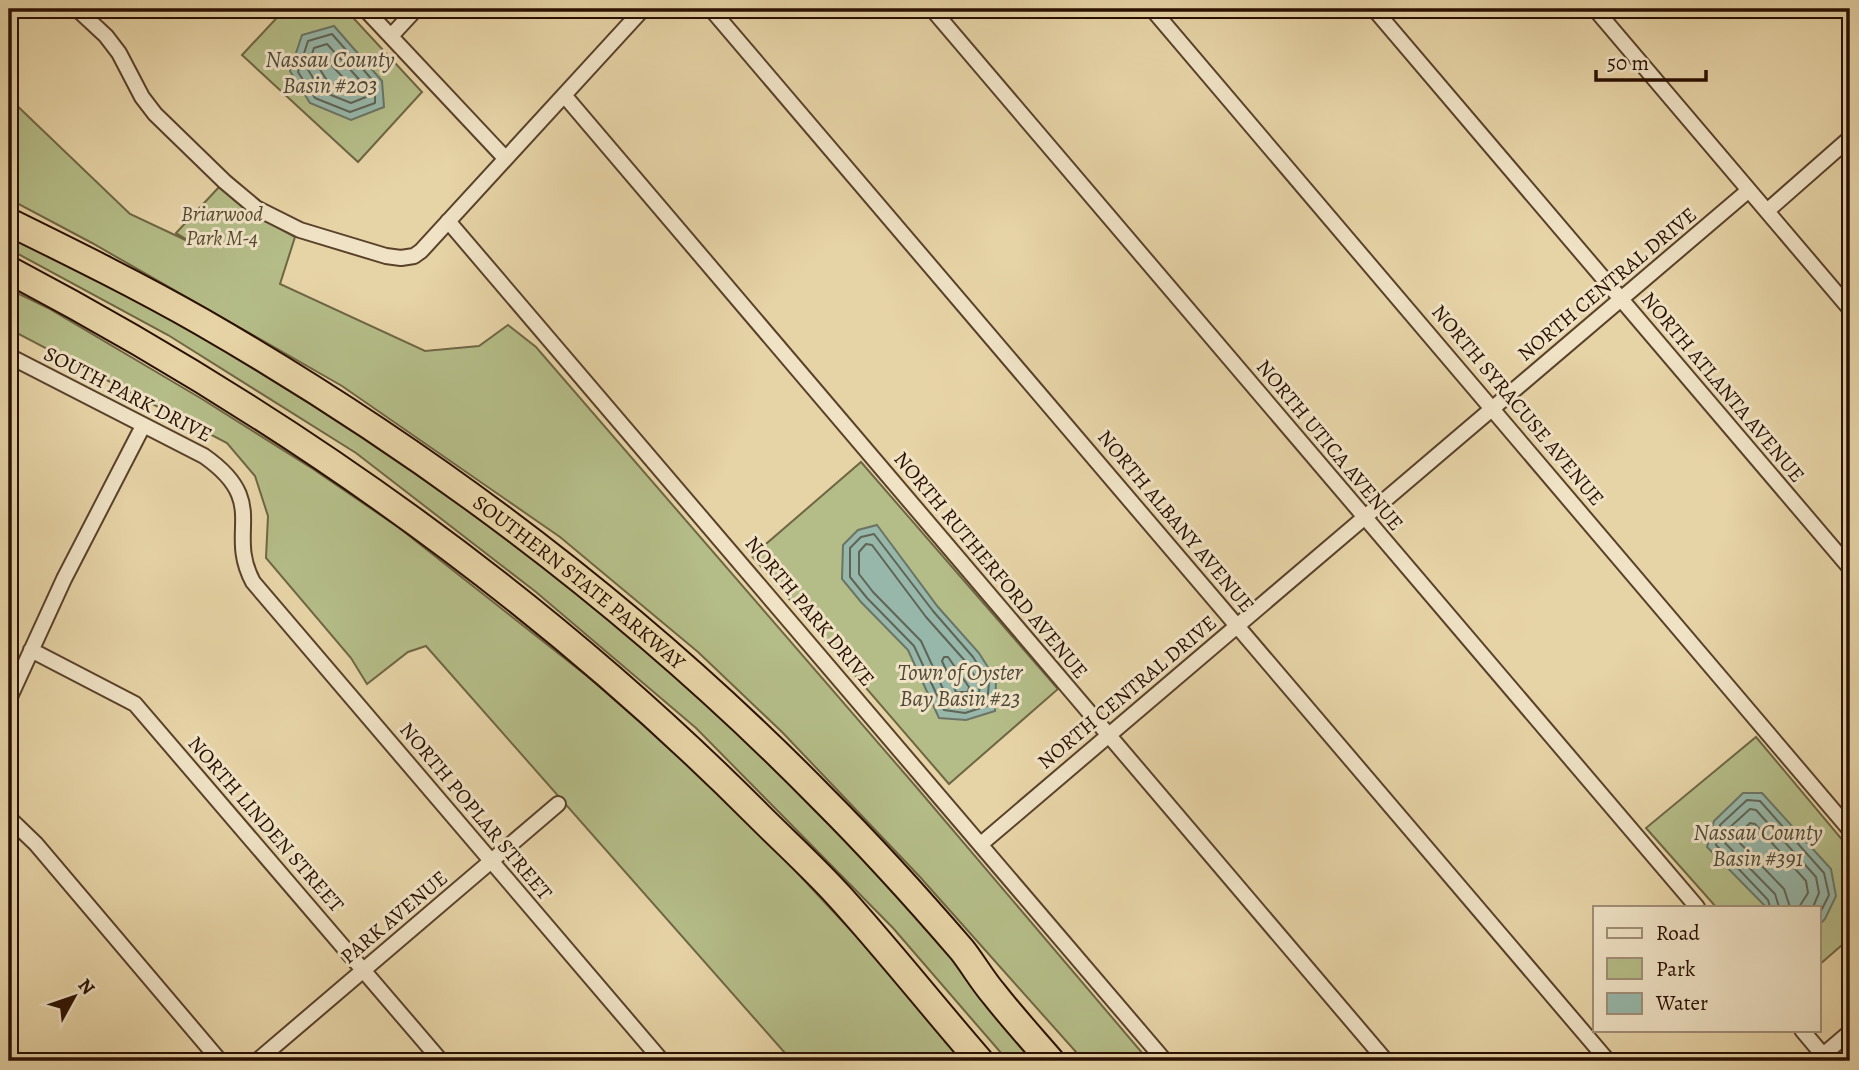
<svg xmlns="http://www.w3.org/2000/svg" width="1859" height="1070" viewBox="0 0 1859 1070" font-family="Alegreya,serif">
	<rect width="100%" height="100%" fill="#e6d3a6"/>
	<filter id="stains"><feTurbulence type="fractalNoise" baseFrequency=".00286" numOctaves="4"/><feColorMatrix values="0 0 0 0 .2 0 0 0 0 .09 0 0 0 0 .02 0 0 0 .5 -.17"/></filter>
	<radialGradient id="worn" r=".72"><stop offset=".6" stop-color="#630" stop-opacity="0"/><stop offset="1" stop-color="#630" stop-opacity=".3"/></radialGradient>
	<path fill="#b4bc87" stroke="#6f6644" stroke-width="2" d="M285,9H345L422,92L358,162L242,55Z
		M9,98L130,214L194,244L176,233L220,186L248,211L295,237L280,284L425,351L479,346L508,325L536,347L918,789L1149,1061H1084L920,877L783,733L698,652L560,537L342,386L92,243L9,199Z
		M9,235L177,321L371,438L557,574L716,711L823,816L915,912L1041,1061H1008L893,928L696,728L536,592L356,453L168,335L9,249Z
		M9,289L48,308L202,399L313,469L398,527L587,676L667,745L758,831L858,938L965,1061H792L426,646L408,652L367,684L351,658L266,558L268,516L255,476L227,443L9,329Z
		M861,462L1058,689L949,784L752,556Z
		M1756,737L1850,849V938L1819,965V907H1716L1646,828Z"/>
	<path fill="#96b7a9" stroke="#6b7466" stroke-width="2" d="M334,26L382,81L384,107L351,120L310,103L290,71L302,35Z
		M877,525L938,607L979,653L996,680L995,711L966,720L939,718L908,650L861,602L842,579L843,545L858,530Z
		M1743,793H1762L1831,869L1836,896L1825,919L1819,925V907H1766L1707,847L1714,821Z"/>
	<g fill="none" stroke-linecap="round" stroke-linejoin="round">
		<path stroke="#606455" stroke-width="2" d="M332,34L375,83V103L350,112L315,98L298,72L308,41Z
			M327,44L366,87V97L351,103L321,91L307,68L314,48Z
			M324,57L350,85V89L328,82L319,68Z
			M874,534L933,611L973,657L989,682L987,706L965,713L944,710L914,646L867,598L850,577V548L861,537Z
			M866,544L872,545L926,617L966,662L980,685L978,700L964,704L949,702L921,641L873,592L859,574V552Z
			M944,657H948L969,687L968,692H956L942,661Z
			M1770,907L1768,900L1716,845L1720,825L1747,800L1760,801L1824,873L1829,895L1819,915
			M1779,907L1775,894L1725,843L1728,829L1750,809L1756,810L1816,877L1819,893L1813,907
			M1790,907L1784,889L1737,840L1738,835L1750,823L1755,824L1806,881L1808,893L1799,907"/>
		<g stroke="#59412a" stroke-width="18">
			<path id="street" d="M77,9L106,36L119,53L142,97L155,114L225,182L256,208L300,230L386,256L401,258L414,256L421,251L643,9
				M365,9L505,158
				M711,9L1608,1061
				M932,9L1697,907
				M1152,9L1850,830
				M1374,9L1850,568
				M1595,9L1850,309
				M391,36L416,9
				M564,95L1386,1061
				M1767,211L1850,138
				M448,221L1165,1061
				M9,356L204,456C271,503 225,530 253,582L662,1061
				M31,650L135,704L441,1061
				M9,699L64,579L143,426
				M9,818L36,844L220,1061
				M981,844L1749,190
				M1802,1030L1828,1061
				M257,1061L558,804
				M1816,1061L1850,1032"/>
		</g>
		<g stroke="#2a1001" stroke-width="30">
			<g id="highway">
				<path id="s1" d="M9,222C74,254 139,286 202,322C429,453 641,613 824,800C872,848 918,899 962,950C973,964 982,980 994,994C1012,1017 1032,1039 1051,1061"/>
				<path d="M9,270C284,415 539,595 759,816C786,843 815,869 840,897C888,950 933,1007 980,1061"/>
			</g>
		</g>
		<use href="#street" stroke="#efe2c5" stroke-width="14"/>
		<use href="#highway" stroke="#e6d3a6" stroke-width="26"/>
	</g>
	<g text-anchor="middle" dominant-baseline="central" stroke-width="6" stroke-linejoin="round" paint-order="stroke">
		<g font-size="21" font-style="italic" fill="#5a4c30" stroke="#efe2c5">
			<text x="222" y="214">Briarwood<tspan x="222" dy="24">Park M-4</tspan></text>
		</g>
		<g font-size="21" fill="#2a1001" stroke="#efe2c5">
			<text transform="translate(1607 284) rotate(-40)">NORTH CENTRAL DRIVE</text>
			<text transform="translate(1723 387) rotate(50)">NORTH ATLANTA AVENUE</text>
			<text transform="translate(128 394) rotate(27)">SOUTH PARK DRIVE</text>
			<text transform="translate(1518 405) rotate(50)">NORTH SYRACUSE AVENUE</text>
			<text transform="translate(1330 445) rotate(50)">NORTH UTICA AVENUE</text>
			<text transform="translate(1176 521) rotate(50)">NORTH ALBANY AVENUE</text>
			<text transform="translate(991 565) rotate(50)">NORTH RUTHERFORD AVENUE</text>
			<text stroke="none"><textPath href="#s1" startOffset="676">SOUTHERN STATE PARKWAY</textPath></text>
			<text transform="translate(810 611) rotate(50)">NORTH PARK DRIVE</text>
			<text transform="translate(1127 692) rotate(-40)">NORTH CENTRAL DRIVE</text>
			<text transform="translate(476 811) rotate(50)">NORTH POPLAR STREET</text>
			<text transform="translate(266 824) rotate(49)">NORTH LINDEN STREET</text>
			<text transform="translate(394 917) rotate(-40)">PARK AVENUE</text>
		</g>
		<g font-size="23" font-style="italic" fill="#504a3c" stroke="#efe2c5">
			<text x="330" y="59">Nassau County<tspan x="330" dy="26">Basin #203</tspan></text>
			<text x="960" y="672">Town of Oyster<tspan x="960" dy="26">Bay Basin #23</tspan></text>
			<text x="1758" y="832">Nassau County<tspan x="1758" dy="26">Basin #391</tspan></text>
		</g>
	</g>
	<rect width="1859" height="1070" fill="none" stroke="#e6d3a6" stroke-width="35"/>
	<rect x="10" y="10" width="1838" height="1049" fill="none" stroke="#2a1001" stroke-width="3.5"/>
	<rect x="18" y="18" width="1824" height="1035" fill="none" stroke="#2a1001" stroke-width="2"/>
	<rect x="1593" y="906" width="228" height="126" fill="#efe2c5" stroke="#a08e77" stroke-width="2"/>
	<rect x="1607" y="928" width="35" height="10" fill="#efe2c5" stroke="#a08e77" stroke-width="2"/>
	<text x="1656" y="940" font-size="21" fill="#2a1001">Road</text>
	<rect x="1607" y="958" width="35" height="21" fill="#b4bc87" stroke="#a08e77" stroke-width="2"/>
	<text x="1656" y="976" font-size="21" fill="#2a1001">Park</text>
	<rect x="1607" y="993" width="35" height="21" fill="#96b7a9" stroke="#a08e77" stroke-width="2"/>
	<text x="1656" y="1010" font-size="21" fill="#2a1001">Water</text>
	<g transform="translate(74 997) rotate(50)" stroke="#efe2c5" stroke-width="5" paint-order="stroke">
	<path d="M0-5L12 26L0 18L-12 26Z" fill="#2a1001"/>
	<text y="-10" font-size="19" font-weight="bold" text-anchor="middle" fill="#2a1001">N</text>
	</g>
	<path d="M1596 70v10h110v-10" fill="none" stroke="#2a1001" stroke-width="3.5"/>
	<text x="1607" y="70" font-size="21" fill="#2a1001" stroke="#efe2c5" stroke-width="5" paint-order="stroke">50 m</text>
	<rect width="100%" height="100%" filter="url(#stains)"/>
	<rect width="100%" height="100%" fill="url(#worn)"/>
</svg>
